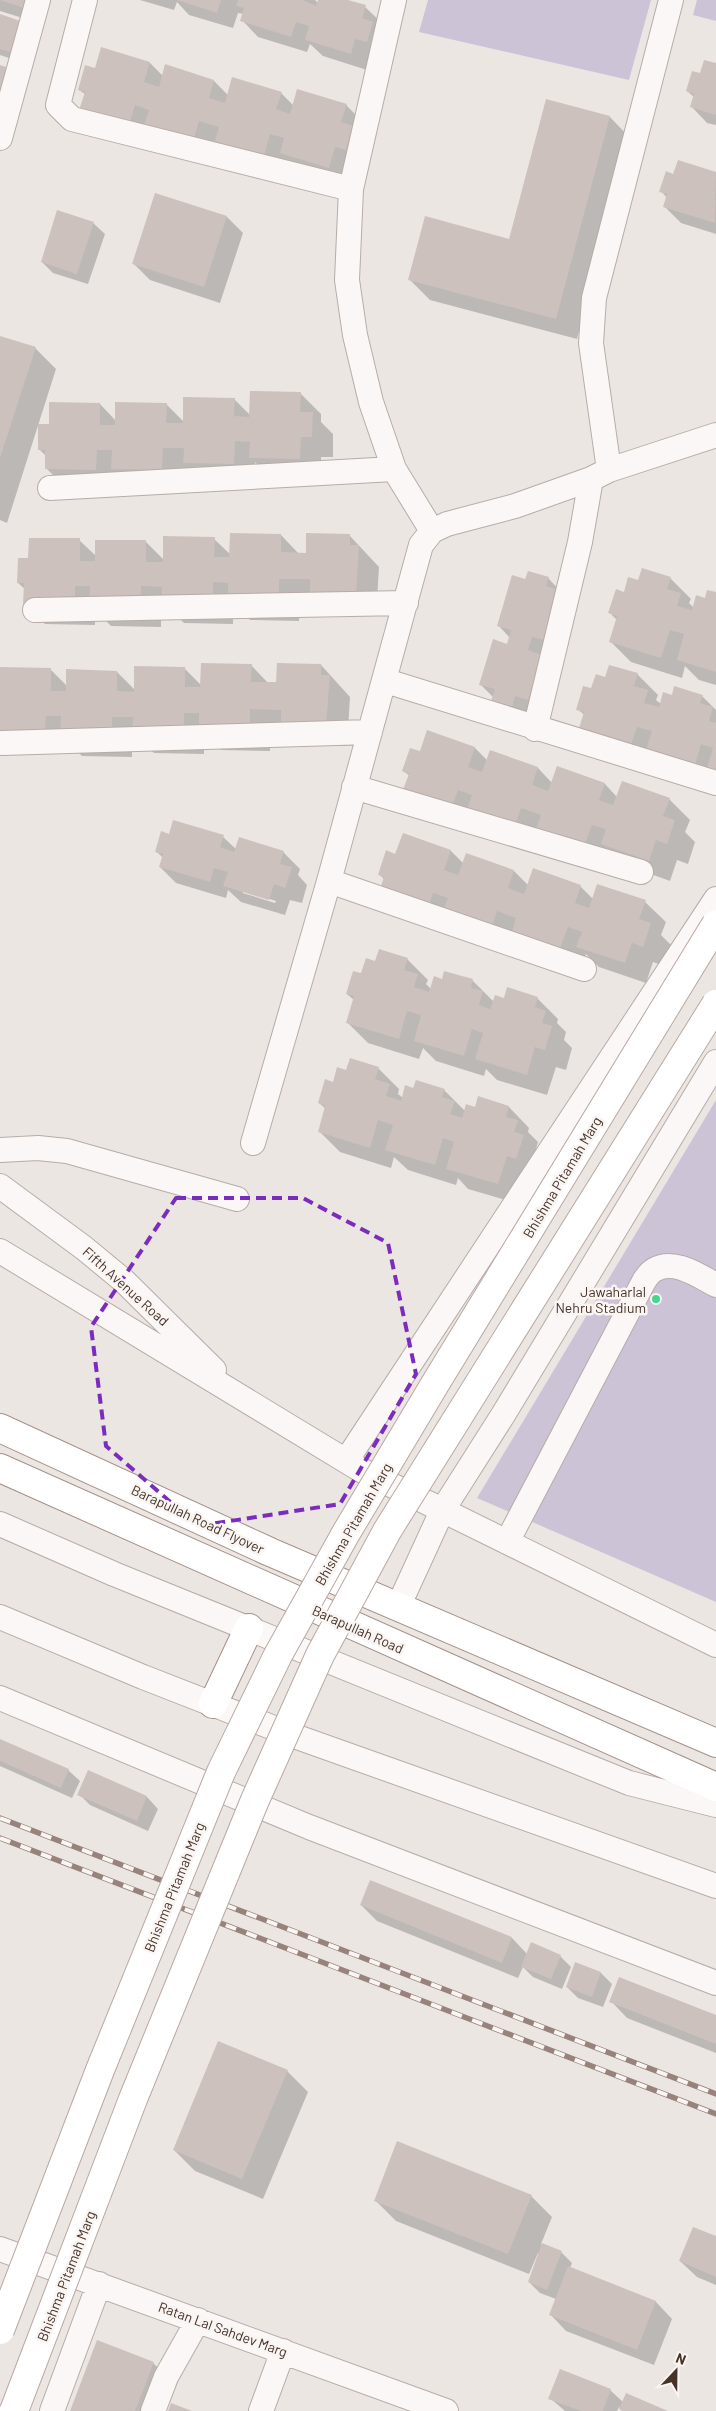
<svg xmlns="http://www.w3.org/2000/svg" width="716" height="2411" viewBox="0 0 716 2411" font-family="Barlow,sans-serif">
	<rect width="100%" height="100%" fill="#ece6e3"/>
	<path fill="#ccc4d6" d="M428,0H651L629,80L419,32Z
		M697,0H716V21L693,15Z
		M716,1100V1602L477,1498Z"/>
	<path fill="#0003" fill-rule="evenodd" d="M0,0H50L42,24L0,11Z
		M140,0H315L318,3L319,0H344L365,7L382,23L367,70L323,56L310,44L307,52L258,37L242,20L244,14L238,13L233,28L189,15L177,2L174,10Z
		M0,16L30,65L0,55Z
		M150,63L163,76L214,81L228,95L281,93L294,106L346,105L367,126L363,138L373,148L367,170L349,188L302,174L289,160L284,176L166,148L79,90L96,70Z
		M716,65V125L707,123L691,106L694,97L687,91L701,75Z
		M547,101L610,117L630,138L577,339L430,300L409,279L510,240Z
		M679,162L716,173V234L681,223L665,207L667,198L661,191L674,175Z
		M227,217L243,233L220,303L150,280L134,264Z
		M93,223L105,234L88,284L53,273L42,262Z
		M0,337L35,348L56,369L7,523L0,520Z
		M300,393L321,414V422L333,434V457H321V479L271,478L255,462V485L205,483L190,468H183V490L133,489L117,472L116,490L67,489L46,468V456L39,449L50,426L100,404L116,421L166,404L184,422L234,399L250,415Z
		M281,535L299,554H307L350,536L379,567L376,616L332,615L300,599L299,621L250,620L233,604V624L184,623L167,607H161V627L111,626L95,610V625L45,624L24,603L25,589L18,583L30,559L79,540L96,556L146,542L164,560L214,539L231,555Z
		M548,578L564,595L528,723L494,698L480,684L508,646L510,638L498,625L526,581Z
		M670,578L691,599L689,603L694,608L716,594V685L699,680L685,666L682,678L631,662L610,641L617,620L610,613L625,593L639,581Z
		M251,665L269,684H277L321,665L350,697L347,746L303,745L270,729V751L221,750L204,734V754L154,753L138,737H132V757L82,756L66,740V754H16L0,689L50,669L67,686L117,672L135,690L185,669L201,685Z
		M637,674L658,695L656,700L661,704L672,696H702L716,710V784L666,777L577,709L592,690L606,678Z
		M428,732L475,748L488,761L491,752L538,768L552,783L605,784L617,797L669,799L690,820L685,832L695,842L688,864L677,860L670,881L623,864L488,833L403,771L420,753Z
		M170,835L223,837L236,849L283,852L300,869L298,875L307,885L302,903L290,900L285,915L241,902L228,890L226,898L176,883L160,867L163,858L156,851ZM243,891L276,901L275,903L243,893Z
		M451,851L464,864L467,855L514,871L528,885L580,886L593,899L645,902L666,922L661,935L671,945L664,966L653,962L646,983L599,967L586,954L581,968L511,951L385,880L379,874L396,855Z
		M407,959L428,980L426,984L431,989L443,980L473,981L494,1002L537,998L558,1019L557,1023L566,1032L564,1040L572,1048L566,1070L556,1067L547,1095L497,1080L486,1069L484,1076L436,1061L423,1048L419,1059L368,1043L347,1022L354,1000L347,994L362,974L376,962Z
		M378,1068L399,1089L398,1094L403,1098L414,1089L444,1090L465,1111L476,1108L509,1107L529,1128L528,1132L538,1142L536,1149L544,1157L519,1204L468,1189L458,1178L456,1185L408,1170L394,1157L391,1168L340,1152L319,1131L326,1109L319,1103L334,1083L347,1072Z
		M0,1740L68,1770L80,1781L72,1798L0,1766Z
		M89,1772L147,1797L158,1809L148,1831L90,1805L79,1794Z
		M371,1881L512,1938L527,1954L560,1956L571,1967L562,1989L533,1977L523,1967L518,1978L377,1921L361,1905Z
		M576,1964L601,1973L612,1984L603,2007L578,1998L567,1987Z
		M611,2001L716,2017V2053L627,2018Z
		M287,2071L308,2092L263,2199L195,2171L174,2150Z
		M531,2196L552,2217L541,2244L561,2252L572,2263L570,2268L656,2302L672,2319L654,2365L566,2331L550,2314L556,2299L540,2293L529,2282L540,2254L538,2253L529,2274L396,2221L375,2200Z
		M716,2238V2285L697,2277L680,2261Z
		M153,2363L170,2379L157,2411H71Z
		M610,2390L623,2402L665,2411H622L619,2407L617,2411H565L550,2398Z"/>
	<path fill="#ccc1bd" d="M0,0H29L26,9Z
		M177,0H221L217,13Z
		M238,0H303L316,6L318,0H348L366,5L362,18L373,22L367,42L355,39L351,54L305,40L309,26L296,22L291,37L240,21L244,8L236,6Z
		M0,14L29,24L19,55L0,49Z
		M101,47L150,62L144,82L159,87L165,64L214,80L209,98L225,103L232,77L282,92L276,109L290,114L297,89L347,104L341,122L353,126L346,150L335,147L329,168L280,153L284,138L270,134L264,156L215,141L219,127L199,121L193,142L143,128L149,110L135,105L129,125L79,110L85,92L78,90L85,65L95,68Z
		M704,60L716,63V115L690,107L694,94L686,91L692,71L700,73Z
		M0,65L9,68L2,91H0Z
		M546,99L610,116L556,319L408,280L425,216L509,239Z
		M678,160L716,172L715,223L663,207L667,194L659,192L666,171L673,174Z
		M155,193L227,216L204,287L132,264Z
		M57,210L94,222L77,274L41,262Z
		M0,336L36,347L0,458Z
		M250,391L301,392L300,412H313L312,437H301L300,459L249,458L250,442L235,441L234,464L183,463L184,448H163L162,470L111,469L112,450H97L96,470L45,469V450H38V424H49V402L100,403V425H115V402L167,403L166,423H183V397L235,398L234,416L249,417Z
		M230,533L281,534V552L306,553V533L350,534V545H359L356,596L310,595V579H279V601L228,600V583L213,582V604L162,603V587L141,586V607L89,606L90,586H75V604H23L24,583H17L18,558H28L29,538H80V561H95V540H146V562H163V536L215,537L214,557H229Z
		M642,568L671,577L667,589L681,593L677,606L692,610L696,595L705,598L707,590L716,592V672L677,660L684,634L670,630L661,658L609,642L617,616L608,613L616,589L624,592L628,577L638,580Z
		M528,571L549,577L546,586L559,590L544,640L532,637L528,650L542,655L528,700L515,696L512,708L491,701L495,689L479,685L493,639L507,644L511,630L497,626L512,575L525,579Z
		M201,663L252,664L251,682H276L277,663L321,664V675H330L326,726L281,725V710L250,709V731L199,730V713H184V734L132,733L133,717H112V737L60,736L61,716H46L45,734H0V667L51,668V691H66V669L117,671V691L134,692V666L185,667V687H200Z
		M609,665L638,673L634,686L648,690L644,703L659,707L663,692L672,695L674,686L703,695L700,703L713,707L709,721L716,723V778L705,775L713,748L701,744L693,772L644,756L652,731L637,727L628,754L576,738L584,712L576,710L583,686L591,688L596,674L605,677Z
		M427,730L475,747L468,767L482,772L490,750L538,767L532,785L548,791L557,766L605,783L599,800L613,805L622,781L670,798L663,816L675,820L667,844L656,840L649,861L601,844L606,829L592,825L584,846L536,829L541,815L521,808L514,829L466,812L472,795L458,790L451,809L402,792L409,774L402,771L410,748L420,751Z
		M173,820L224,835L220,847L234,852L239,837L284,851L280,864L292,867L285,888L274,884L269,900L223,886L228,872L214,868L210,882L159,867L163,854L155,852L161,831L169,834Z
		M403,833L451,850L444,870L458,875L466,853L514,870L508,888L524,894L533,868L581,885L575,903L589,908L597,884L646,900L639,919L651,923L643,947L632,943L625,963L576,947L582,932L568,927L560,948L512,932L516,918L497,911L490,932L441,915L448,898L433,893L427,912L378,895L384,877L378,875L386,850L395,854Z
		M379,949L408,958L404,970L418,974L414,987L429,992L434,976L442,979L444,971L473,979L471,988L483,991L479,1005L490,1009L495,995L504,998L507,987L538,997L535,1007L546,1011L542,1023L552,1026L545,1050L535,1047L527,1075L475,1059L483,1033L472,1029L464,1056L414,1041L421,1015L407,1011L399,1039L346,1023L354,996L346,994L353,971L361,973L366,958L375,961Z
		M350,1058L379,1067L375,1079L390,1084L386,1096L401,1101L405,1085L413,1088L416,1080L445,1089L442,1097L455,1101L450,1114L462,1118L466,1104L475,1107L478,1096L509,1106L506,1117L518,1120L514,1132L524,1135L516,1159L507,1156L498,1184L446,1169L454,1142L443,1138L435,1165L385,1150L393,1125L378,1120L370,1148L318,1132L325,1106L318,1103L325,1079L333,1082L337,1067L346,1070Z
		M0,1739L69,1769L61,1788L0,1761Z
		M88,1770L147,1796L137,1821L77,1795Z
		M370,1880L512,1937L502,1963L360,1905Z
		M531,1942L561,1955L551,1979L521,1967Z
		M575,1962L601,1972L592,1997L566,1987Z
		M619,1977L716,2015V2044L609,2002Z
		M218,2041L288,2070L242,2179L173,2150Z
		M397,2141L532,2195L508,2254L374,2201Z
		M693,2227L716,2236V2277L679,2261Z
		M542,2243L562,2251L547,2290L528,2282Z
		M568,2266L656,2301L637,2350L549,2315Z
		M97,2340L154,2362L135,2411H70Z
		M560,2369L611,2389L603,2411H581L548,2399Z
		M626,2393L668,2411H623L619,2409Z
		M171,2403L192,2411H168Z"/>
	<g fill="none" stroke-linecap="round" stroke-linejoin="round">
		<g stroke="#b7aca7" stroke-width="26">
			<path id="minor" d="M85,0L58,105L72,119L351,189
				M394,0L351,189L347,280L355,335L371,402L394,469L432,531
				M0,138L38,0
				M609,470L591,343L594,298L671,0
				M50,488L394,469
				M35,610L406,603
				M386,681L716,783
				M535,729L580,542L591,479
				M2,743L370,732
				M354,787L641,872
				M329,881L584,969
				M253,1143L329,881L421,545L432,531L447,524L515,506L591,479L609,470L716,435
				M0,1150L38,1148L67,1151L237,1199
				M0,1186L84,1248L124,1281L214,1370
				M0,1251L361,1470L716,1645
				M346,1461L716,899
				M0,1524L114,1574L629,1783L716,1805
				M507,1542L644,1281C646,1278 650,1272 654,1270C674,1258 699,1276 716,1285
				M398,1607L442,1511L503,1415L716,1062
				M0,1617L143,1677L297,1737L716,1886
				M0,1698L309,1827L716,1983
				M0,2249L446,2411
				M52,2411L99,2284
				M153,2411L166,2377L198,2320
				M261,2411L283,2351"/>
		</g>
		<g stroke="#a49189" stroke-width="30">
			<path id="highway" d="M0,1428L270,1552L716,1743
				M0,1468L716,1787
				M213,1704L249,1628"/>
		</g>
		<use href="#minor" stroke="#faf7f6" stroke-width="24"/>
		<use href="#highway" stroke="#fff" stroke-width="28"/>
		<g stroke="#97837b" stroke-width="5.5">
			<path id="rail" d="M0,1818L716,2094
				M0,1838L716,2114"/>
		</g>
		<use href="#rail" stroke="#f9f5f3" stroke-width="4" stroke-dasharray="11" stroke-linecap="butt"/>
		<g stroke="#b9a8a2" stroke-width="30" stroke-linecap="butt">
			<path id="major-bridge" d="M0,2330L100,2070L221,1772L278,1655L346,1533L435,1384L716,924
				M14,2411L133,2099L255,1800L320,1655L387,1531L716,1004"/>
		</g>
		<use href="#major-bridge" stroke="#fff" stroke-width="28"/>
	</g>
	<path fill="none" stroke="#7b2cbf" stroke-width="4" stroke-dasharray="10 6" stroke-linejoin="round" d="M176,1198H303L388,1243L416,1374L340,1504L198,1526L106,1446L91,1327Z"/>
	<circle fill="#42d790" stroke="#f9f5f3" stroke-width="2" cx="656" cy="1299" r="5"/>
	<g text-anchor="middle" dominant-baseline="central" stroke-width="5" stroke-linejoin="round" paint-order="stroke">
		<g font-size="14" fill="#463229" stroke="#f9f5f3">
			<text transform="translate(562 1177) rotate(-59)">Bhishma Pitamah Marg</text>
			<text transform="translate(126 1286) rotate(42)">Fifth Avenue Road</text>
			<text transform="translate(198 1519) rotate(25)">Barapullah Road Flyover</text>
			<text transform="translate(353 1524) rotate(-60)">Bhishma Pitamah Marg</text>
			<text transform="translate(358 1629) rotate(24)">Barapullah Road</text>
			<text transform="translate(174 1887) rotate(-68)">Bhishma Pitamah Marg</text>
			<text transform="translate(66 2276) rotate(-69)">Bhishma Pitamah Marg</text>
			<text transform="translate(223 2329) rotate(20)">Ratan Lal Sahdev Marg</text>
		</g>
		<g font-size="14" fill="#463229" stroke="#f9f5f3" text-anchor="end">
			<text x="646" y="1291">Jawaharlal<tspan x="646" dy="16">Nehru Stadium</tspan></text>
		</g>
	</g>
	<g transform="translate(676 2371) rotate(22)" stroke="#f9f5f3" stroke-width="4" paint-order="stroke">
	<path d="M0-4L9 19L0 12L-9 19Z" fill="#463229"/>
	<text y="-8" font-size="14" font-weight="bold" text-anchor="middle" fill="#463229">N</text>
	</g>
</svg>
